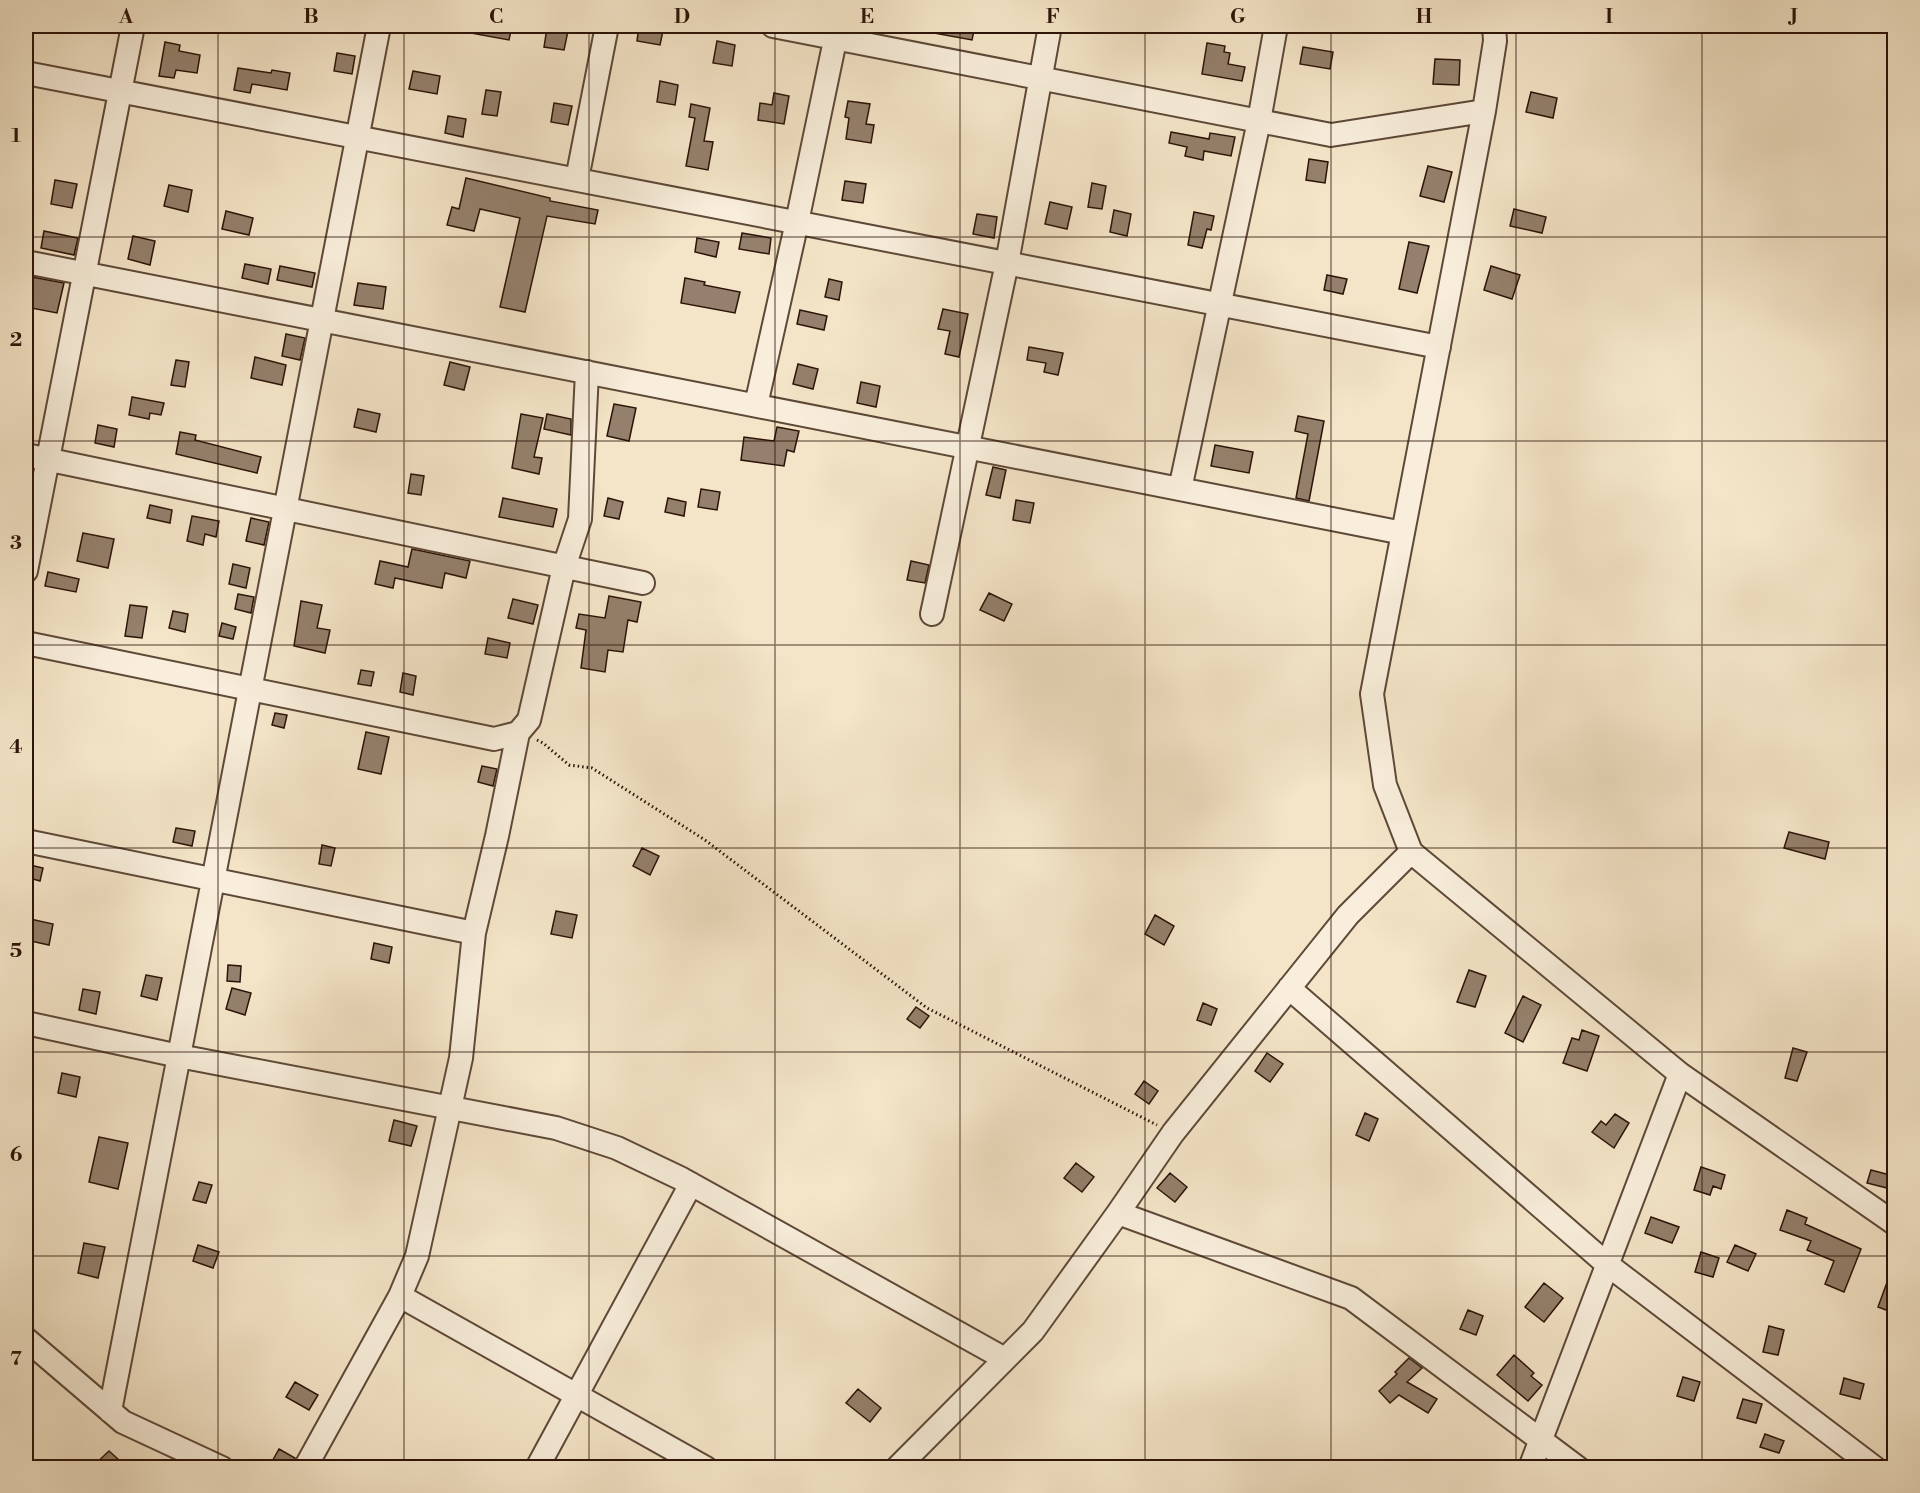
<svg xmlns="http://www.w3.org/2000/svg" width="1920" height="1493" viewBox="0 0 1920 1493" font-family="'Libre Bodoni',serif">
	<rect width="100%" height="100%" fill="#f4e5c8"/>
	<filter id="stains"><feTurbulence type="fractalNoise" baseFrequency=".00333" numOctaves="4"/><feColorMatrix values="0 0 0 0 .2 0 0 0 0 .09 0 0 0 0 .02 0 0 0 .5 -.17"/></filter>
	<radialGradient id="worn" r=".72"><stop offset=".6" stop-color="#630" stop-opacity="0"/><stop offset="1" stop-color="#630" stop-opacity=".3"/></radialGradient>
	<path fill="#94806c" stroke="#2c1308" stroke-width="1.5" d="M466,26H512L509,40L465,32Z
		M639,26H664L660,45L637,41Z
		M929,26H975L972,40L928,32Z
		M547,28L568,31L564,50L544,47Z
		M717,41L735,45L732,66L713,63Z
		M165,42L180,45L179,51L200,55L197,73L176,70L174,78L159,76Z
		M1207,43L1225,46L1224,52L1230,53L1228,64L1245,67L1242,81L1202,74Z
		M1303,47L1333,52L1330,69L1300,64Z
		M337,53L355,56L352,74L334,71Z
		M1435,59L1460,60L1459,85L1433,84Z
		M238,68L271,73L272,70L290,73L287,90L252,84L250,93L234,90Z
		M413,71L440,76L437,94L409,89Z
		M660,81L678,85L675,105L657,102Z
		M486,90L501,92L497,116L482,114Z
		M1531,92L1557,98L1553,118L1526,112Z
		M774,93L789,96L784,124L758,120L760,103L772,105Z
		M848,101L870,104L866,124L874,125L871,143L846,139L849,118L845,117Z
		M554,103L572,106L568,125L551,122Z
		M691,104L710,108L704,141L713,142L708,170L686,166L695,118L689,117Z
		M448,116L466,119L463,137L445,133Z
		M1171,132L1209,139L1210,133L1235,137L1231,156L1204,151L1203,160L1185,156L1187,147L1169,143Z
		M1309,159L1328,162L1325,183L1306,180Z
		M1428,166L1452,172L1444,202L1420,196Z
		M466,178L550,198V201L598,210L595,224L547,216L525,312L500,307L520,218L480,209L474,231L447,225L452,207L459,209Z
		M55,180L77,184L72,208L51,204Z
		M845,181L866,184L863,203L842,200Z
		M1092,183L1106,186L1102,209L1088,207Z
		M169,185L192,190L188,212L164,206Z
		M1050,202L1072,207L1067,229L1045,224Z
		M1514,209L1546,217L1542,233L1510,226Z
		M1114,210L1131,214L1127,236L1110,232Z
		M226,211L253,218L249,235L222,229Z
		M1194,212L1214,216L1211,230L1207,229L1202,248L1188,245Z
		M977,214L997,217L994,238L973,234Z
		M44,231L78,238L74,255L41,248Z
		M742,233L771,238L769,254L739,249Z
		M133,236L155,241L150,265L128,259Z
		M697,238L719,242L716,257L695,252Z
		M1409,242L1429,246L1417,293L1399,289Z
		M245,264L271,269L268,284L242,278Z
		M280,266L315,273L312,287L277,280Z
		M1491,266L1520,275L1512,299L1484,290Z
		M1327,275L1347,279L1343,294L1324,290Z
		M32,277L64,283L57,313L26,307Z
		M685,278L705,282L704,285L740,292L735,313L681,303Z
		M829,279L842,282L839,300L825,297Z
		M358,283L386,287L383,309L354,305Z
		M943,309L968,314L959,357L945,354L950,331L938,329Z
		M800,310L827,316L824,330L797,324Z
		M286,334L305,338L300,360L282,356Z
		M1029,347L1063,353L1058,375L1044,372L1046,363L1027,360Z
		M255,357L286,365L282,385L251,378Z
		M176,360L189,362L185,387L171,385Z
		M450,362L470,367L464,390L444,385Z
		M798,364L818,369L813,389L793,384Z
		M861,382L880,386L876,407L857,403Z
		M132,397L164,403L161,415L150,413L149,419L129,415Z
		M614,404L636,408L629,441L607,436Z
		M358,409L380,414L376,432L354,427Z
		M521,414L543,418L534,457L542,458L539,474L512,468Z
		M547,414L571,419V435L544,429Z
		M1298,416L1324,421L1309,501L1296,498L1308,434L1295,431Z
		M98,425L117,429L114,447L95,443Z
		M777,427L799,431L794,452L787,450L784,466L741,460L744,437L774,441Z
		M180,432L196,435L195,440L261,457L257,473L176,454Z
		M1215,445L1253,452L1249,473L1211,466Z
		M993,467L1006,470L1000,498L986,495Z
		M411,474L424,476L421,495L408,493Z
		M701,489L720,492L717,510L698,507Z
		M503,498L557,509L553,527L499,517Z
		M608,498L623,502L619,519L604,516Z
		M668,498L686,502L684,516L665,512Z
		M1016,500L1034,503L1030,523L1013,520Z
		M150,505L172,510L170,523L147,518Z
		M192,516L219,521L216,537L205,534L203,545L187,541Z
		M251,518L269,522L264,545L246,541Z
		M83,533L114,539L108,568L77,561Z
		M412,549L470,561L466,578L445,573L442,588L395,578L393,588L375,584L380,561L408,567Z
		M911,561L929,565L925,583L907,580Z
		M233,564L250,568L246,588L229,584Z
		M48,572L79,579L76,592L45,586Z
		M989,593L1012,604L1004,621L980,610Z
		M238,594L254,597L251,613L235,609Z
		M609,596L641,602L637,622L628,620L623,652L608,650L605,672L581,668L586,630L576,628L579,614L605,618Z
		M513,599L538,605L533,624L508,618Z
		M301,601L322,605L317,628L330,630L325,653L294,646Z
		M130,605L147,607L142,638L125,636Z
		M173,611L188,614L185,632L169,628Z
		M222,623L236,627L233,639L219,636Z
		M488,638L510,643L507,658L485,654Z
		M361,670L374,672L371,686L358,684Z
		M403,673L416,676L413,695L400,692Z
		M275,713L287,715L284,728L272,725Z
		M366,732L389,737L381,774L358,769Z
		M482,766L497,769L493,786L478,782Z
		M176,828L195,831L192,846L173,842Z
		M1789,832L1829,842L1825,859L1784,848Z
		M322,845L335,848L331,866L319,864Z
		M642,848L659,856L650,875L633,866Z
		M26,864L43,868L40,881L26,877Z
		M556,911L577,915L572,938L551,934Z
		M1155,915L1174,926L1164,945L1145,934Z
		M26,918L53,924L49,945L26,940Z
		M374,943L392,947L389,963L371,959Z
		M228,965L241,966L240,982L227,981Z
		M1469,970L1486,976L1475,1007L1457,1002Z
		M146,975L162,978L157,1000L141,996Z
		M232,988L251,993L245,1015L226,1009Z
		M83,989L100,992L96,1014L79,1010Z
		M1523,996L1541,1005L1523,1042L1505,1033Z
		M1203,1003L1217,1009L1211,1025L1197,1020Z
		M916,1007L929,1016L920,1028L907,1019Z
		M1582,1030L1599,1036L1587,1071L1563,1063L1572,1038L1579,1040Z
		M1793,1048L1807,1052L1797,1081L1785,1078Z
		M1267,1053L1283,1064L1270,1082L1255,1071Z
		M62,1073L80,1077L76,1097L58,1093Z
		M1144,1081L1158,1091L1149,1104L1135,1094Z
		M1365,1113L1378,1119L1369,1141L1356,1135Z
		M1615,1114L1629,1123L1614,1148L1592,1132L1601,1121L1606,1125Z
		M394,1120L417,1126L411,1146L389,1141Z
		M99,1137L128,1143L118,1189L89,1182Z
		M1076,1163L1094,1177L1082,1192L1064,1178Z
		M1701,1167L1725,1175L1721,1189L1713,1186L1710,1195L1694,1190Z
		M1871,1170L1890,1175L1887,1188L1867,1183Z
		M1170,1173L1187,1187L1175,1202L1157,1188Z
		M199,1182L212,1185L206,1203L193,1200Z
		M1787,1210L1807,1218L1805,1224L1861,1249L1844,1292L1825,1284L1834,1261L1807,1250L1811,1241L1780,1230Z
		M1651,1217L1679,1227L1672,1243L1645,1233Z
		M84,1243L105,1247L98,1278L78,1273Z
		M198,1245L219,1252L213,1268L193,1261Z
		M1735,1245L1756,1254L1748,1271L1727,1262Z
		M1701,1252L1719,1258L1713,1277L1695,1272Z
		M1893,1266L1894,1267V1313L1878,1307Z
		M1544,1283L1563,1298L1544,1322L1525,1307Z
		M1468,1310L1483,1316L1476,1335L1460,1329Z
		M1769,1326L1784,1330L1778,1355L1763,1352Z
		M1514,1355L1534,1373L1531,1376L1542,1385L1528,1401L1497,1375Z
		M1409,1358L1422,1368L1407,1382L1437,1399L1428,1413L1399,1395L1390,1403L1379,1391L1397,1374L1395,1372Z
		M1683,1377L1700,1382L1694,1401L1677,1396Z
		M1844,1378L1864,1384L1860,1399L1840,1394Z
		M295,1382L318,1395L309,1410L286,1397Z
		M858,1389L881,1408L870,1422L846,1403Z
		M1743,1399L1762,1404L1756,1423L1737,1418Z
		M1765,1434L1784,1441L1779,1453L1760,1447Z
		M279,1449L295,1458L291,1467H269Z
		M109,1451L119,1460L111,1467H92Z"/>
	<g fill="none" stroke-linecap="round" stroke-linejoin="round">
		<g stroke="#5e4838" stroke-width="26">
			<path id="minor" d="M773,26L1331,135L1484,111
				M1494,26L1495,41L1484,111L1372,694L1385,785L1411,852L1680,1074L1894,1223
				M26,73L1439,347
				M577,179L607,26
				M26,262L1403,533
				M756,405L797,222L838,26
				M26,455L643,583
				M1180,489L1259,121L1276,26
				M26,571L133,26
				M932,614L1007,263L1050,26
				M26,643L494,739L518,733L529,720L564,567L580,519L587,372
				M26,841L474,933
				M1289,988L1608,1265L1875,1468
				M26,1023L179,1056L556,1128L617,1148L682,1179L1005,1359
				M1118,1213L1351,1298L1578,1468
				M400,1296L706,1468
				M26,1339L123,1422L222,1468
				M110,1411L379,26
				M305,1468L400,1296L417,1256L461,1058L474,933L497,836L518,733
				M537,1468L691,1184
				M897,1468L1033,1331L1118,1213L1173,1133L1348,915L1411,852
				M1530,1468L1680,1074"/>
		</g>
		<path stroke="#2c1308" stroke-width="3" stroke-dasharray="1.5 3" stroke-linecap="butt" d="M537,740L543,743L569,765L592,768L705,840L927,1008L1157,1125"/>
		<use href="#minor" stroke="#f8eedb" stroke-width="22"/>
	</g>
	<path fill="none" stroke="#2c1308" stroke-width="1.5" stroke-opacity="0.55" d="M218,26V1468M404,26V1468M589,26V1468M775,26V1468M960,26V1468M1145,26V1468M1331,26V1468M1516,26V1468M1702,26V1468M26,237H1894M26,441H1894M26,645H1894M26,848H1894M26,1052H1894M26,1256H1894"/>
	<rect width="1920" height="1493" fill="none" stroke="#f4e5c8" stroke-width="66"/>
	<rect x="33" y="33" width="1854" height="1427" fill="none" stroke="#2c1308" stroke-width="2"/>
	<g font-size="20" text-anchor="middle" font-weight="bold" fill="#2c1308">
		<text x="126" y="23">A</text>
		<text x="311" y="23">B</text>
		<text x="496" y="23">C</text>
		<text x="682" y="23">D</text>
		<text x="867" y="23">E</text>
		<text x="1053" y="23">F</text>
		<text x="1238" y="23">G</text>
		<text x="1424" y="23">H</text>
		<text x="1609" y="23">I</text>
		<text x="1794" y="23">J</text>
		<text x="16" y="142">1</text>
		<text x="16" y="346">2</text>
		<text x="16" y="549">3</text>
		<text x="16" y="753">4</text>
		<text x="16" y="957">5</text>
		<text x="16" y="1161">6</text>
		<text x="16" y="1365">7</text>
	</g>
	<rect width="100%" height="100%" filter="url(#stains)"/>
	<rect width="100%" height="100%" fill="url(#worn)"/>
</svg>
